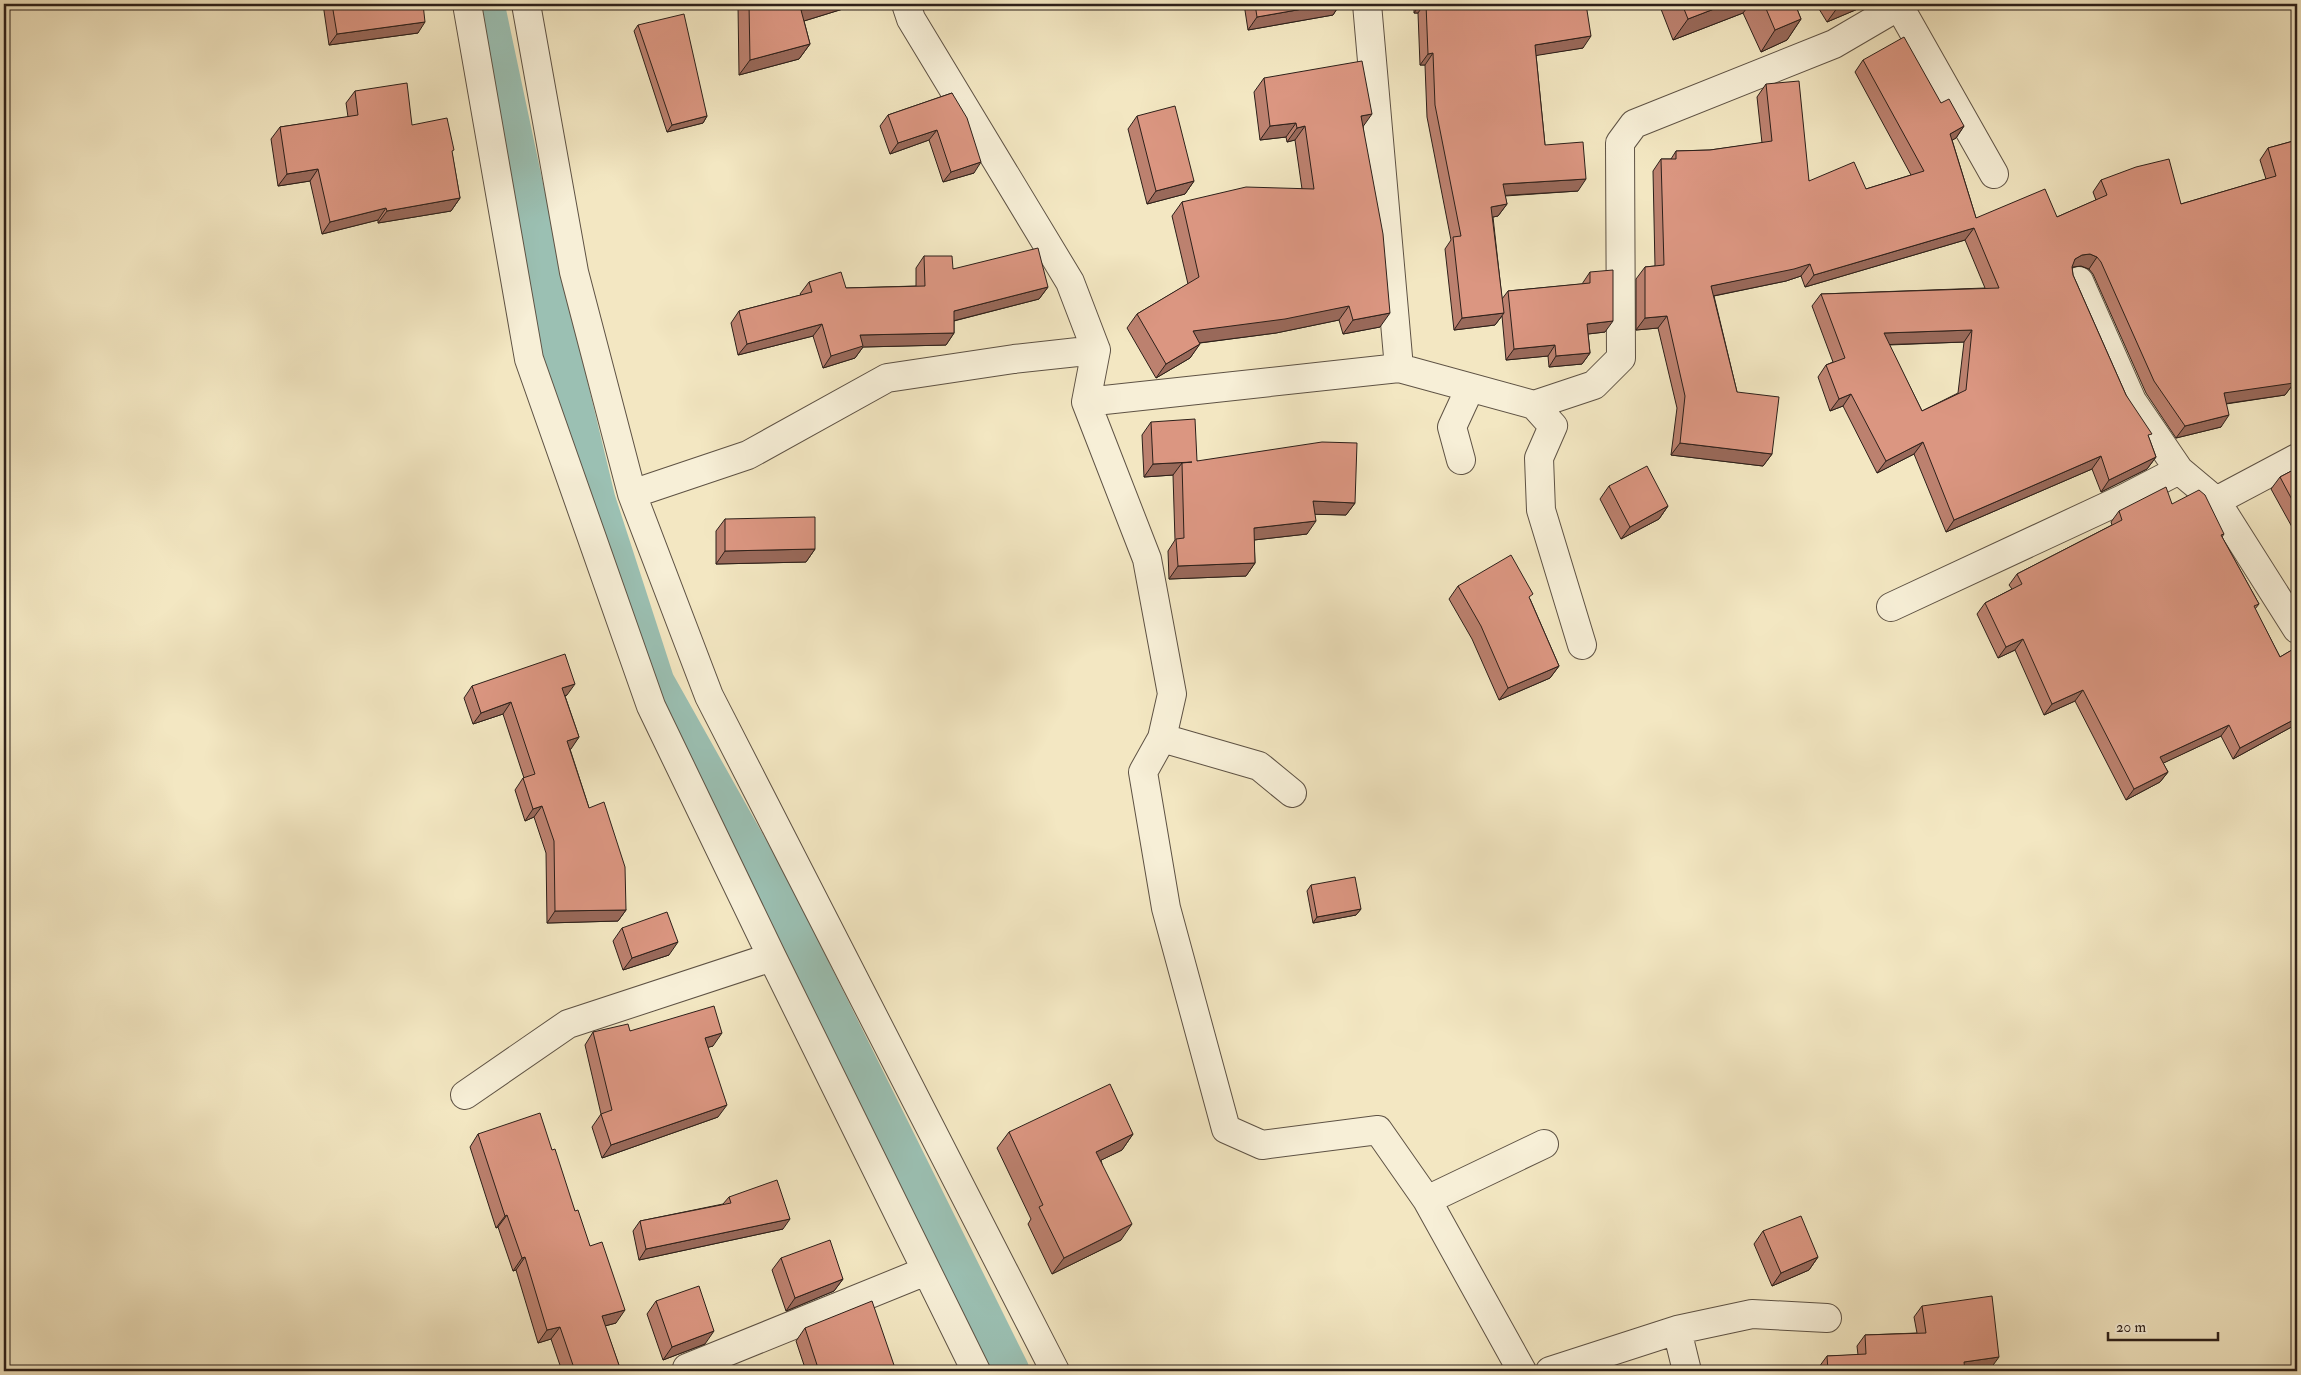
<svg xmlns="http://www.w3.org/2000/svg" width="2301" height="1375" viewBox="0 0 2301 1375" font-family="'IM FELL Double Pica',serif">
	<rect width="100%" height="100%" fill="#f3e7c2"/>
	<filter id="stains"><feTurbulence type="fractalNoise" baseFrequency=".004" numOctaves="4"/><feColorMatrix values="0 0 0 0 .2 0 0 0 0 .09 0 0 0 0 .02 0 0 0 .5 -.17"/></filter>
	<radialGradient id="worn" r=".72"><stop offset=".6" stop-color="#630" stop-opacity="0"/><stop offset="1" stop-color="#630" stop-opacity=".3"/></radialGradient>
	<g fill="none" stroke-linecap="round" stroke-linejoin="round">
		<path stroke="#9bc0b3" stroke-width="39" d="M485,4L549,305L596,500L655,682L769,885L1010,1371"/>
		<g stroke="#5e5244" stroke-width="30">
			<path id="street" d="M467,4L529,359L651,706L772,957L976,1371
				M526,4L574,272L632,494L709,696L1055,1371
				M906,4L911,19L1070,282L1096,350L1086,402L1147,559L1172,694L1162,738L1143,772L1166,908L1226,1129L1262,1145L1378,1130L1427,1200L1522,1371
				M1367,4L1399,368
				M1899,6L1994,174
				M2079,281L2132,401L2179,470L2216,501
				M1086,402L1399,368L1534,405L1594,385L1621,358L1620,143L1634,124L1834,44L1899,6L1897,4
				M1534,405L1553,426L1539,458L1541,510L1582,645
				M2297,458L2216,501L2297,629
				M1461,460L1452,427L1470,388
				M632,494L748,455L887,378L1014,359L1096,350
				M1891,607L2125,498L2179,470
				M1162,738L1259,766L1292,793
				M465,1095L568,1024L772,957
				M1427,1200L1544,1144
				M1677,1330L1687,1371
				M687,1368L926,1271
				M1550,1371L1677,1330L1752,1314L1827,1318"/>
		</g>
		<use href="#street" stroke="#f7efd7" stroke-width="28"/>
	</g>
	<path fill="#bc816f" stroke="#2d201a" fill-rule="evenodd" d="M323,4H423L418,33L329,45Z
		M740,4H859L804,21L810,44L799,59L739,75L738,6Z
		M1244,4H1340L1333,15L1248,30Z
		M1414,4H1586L1583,48L1536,55L1545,145L1578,191L1505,196L1507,204L1498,216L1493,217L1502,299L1508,291L1582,284L1590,272L1605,332L1588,334L1590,353L1582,364L1549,367L1548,356L1506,360L1502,316L1495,325L1454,330L1445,249L1451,240L1427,117L1425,65H1420L1418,13H1414Z
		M1659,4H1795L1801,19L1787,40L1761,52L1743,13L1673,40Z
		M1816,4H1863L1860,8L1827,22Z
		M638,25L707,116L703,123L667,132L634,31Z
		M1863,60L1941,103L1964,126L1956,138L1952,140L1976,218L2057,217L2096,200L2093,192L2101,180L2181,204L2266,179L2260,160L2268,148L2297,140L2294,383L2285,395L2226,404L2221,427L2176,438L2146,393L2093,274L2089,269L2081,266L2073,267H2072L2073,275L2126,395L2149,438L2156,457L2147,469L2101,492L2092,469L1946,532L1914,454L1877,473L1843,406L1830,411L1818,377L1826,365L1833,362L1812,306L1821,294L1985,288L1965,240L1805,287L1801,276L1786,281L1714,296L1737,392L1772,454L1763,466L1671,455L1677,408L1658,328L1636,330V279L1645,267L1655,266L1653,171L1661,159H1671L1676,151L1710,150L1762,143L1757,97L1766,84L1809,181L1866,189L1911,175L1855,72ZM1964,342L1958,393L1922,411L1889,345Z
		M1264,78L1363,127L1380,327L1343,334L1339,320L1276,333L1200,343L1190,358L1156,378L1127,328L1137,314L1188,284L1172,216L1182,202L1302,189L1295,140L1287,142L1286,137L1260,140L1254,92Z
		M355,91L452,153L460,198L451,211L378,223V220L322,234L310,181L278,186L271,139L280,127L348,117L346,103Z
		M952,93L974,173L943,182L929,140L890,154L880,126L888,115Z
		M1137,116L1194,181L1185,194L1147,204L1128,129Z
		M924,256L953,269L1048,287L1039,299L954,321V333L946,345L863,347L855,358L823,368L813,336L738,355L731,323L739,311L801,295L800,294L809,282L846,288L916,286V268Z
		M1151,422L1197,461L1355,503L1346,515L1315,514L1307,534L1254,540L1255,563L1246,576L1169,579L1168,551L1175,540L1173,475L1144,477L1142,435Z
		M2297,468V536L2271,489L2280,477Z
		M1609,486L1668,506L1659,519L1621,539L1600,499Z
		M2172,504L2224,534L2222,537L2259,604L2255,609L2280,657L2297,647V724L2233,759L2221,736L2163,763L2168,772L2160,782L2126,800L2075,701L2044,715L2015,650L1998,658L1977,614L1985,603L2012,589L2009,585L2017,574L2112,525L2111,522L2119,511Z
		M725,519L815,549L806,562L716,564V531Z
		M1458,586L1530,599L1559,666L1550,678L1499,700L1472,639L1449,599Z
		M472,686L567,695L565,696L579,737L570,749L589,808L626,910L618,921L547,923L546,853L534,817L525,821L515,790L523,778H524L503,714L473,724L464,698Z
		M1311,885L1361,909L1356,915L1313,923L1307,891Z
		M622,928L669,955L623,970L613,941Z
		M630,1031L713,1046L708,1047L718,1117L602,1158L592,1127L601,1114L585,1045L593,1032Z
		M1009,1132L1133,1134L1122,1150L1101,1160L1121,1240L1052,1274L1028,1224L1031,1219L997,1148Z
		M478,1134L552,1150L616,1323L605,1326L621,1371H562L551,1339L538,1343L516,1270L513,1271L498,1227L496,1228L470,1147Z
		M729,1197L783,1229L639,1260L633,1231L640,1221L723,1204Z
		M1763,1231L1818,1257L1809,1270L1772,1286L1754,1244Z
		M781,1258L843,1279L834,1291L786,1311L772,1270Z
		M656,1301L705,1344L663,1360L647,1314Z
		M1922,1306L1991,1368L1967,1371H1819V1367L1827,1356L1858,1355L1857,1346L1865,1335L1917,1333L1914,1317Z
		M805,1328L896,1371H806L796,1341Z"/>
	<path fill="#99695a" stroke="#2d201a" d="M821,4H859L791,25L801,10Z
		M1331,4H1340L1333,15L1248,30L1257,17Z
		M1420,4H1424L1418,13H1414Z
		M1727,4H1750L1743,13L1673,40L1688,19Z
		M1840,4H1863L1860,8L1827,22Z
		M1801,19L1787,40L1761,52L1775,30Z
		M425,22L418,33L329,45L337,34Z
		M1591,36L1583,48L1527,57L1535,45Z
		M810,44L799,59L739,75L750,60Z
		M1433,53L1425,65H1420L1428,54Z
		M1372,114L1362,128L1361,116Z
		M707,116L703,123L667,132L672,125Z
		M1296,123L1286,137L1260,140L1270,126Z
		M1305,126L1295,140L1287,142L1297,128Z
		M1964,126L1956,138L1942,146L1950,134Z
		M937,130L929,140L890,154L898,143Z
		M981,162L974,173L943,182L951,172Z
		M318,169L310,181L278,186L287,174Z
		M1586,179L1578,191L1495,196L1503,184Z
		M1194,181L1185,194L1147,204L1156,191Z
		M460,198L451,211L378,223L387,211Z
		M1507,204L1498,216L1483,219L1491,207Z
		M386,208L378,220L322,234L330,222Z
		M1974,228L1965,240L1805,287L1814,275Z
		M2090,254L2097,257L2089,269L2081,266L2073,267L2067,271L2075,259L2082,255Z
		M1810,264L1801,276L1786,281L1703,298L1711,286Z
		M1048,287L1039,299L945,323L954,311Z
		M1349,306L1339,320L1276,333L1183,345L1193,331Z
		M1390,313L1380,327L1343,334L1353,320Z
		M1504,313L1495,325L1454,330L1462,318Z
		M1667,316L1658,328L1636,330L1645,318Z
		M1613,321L1605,332L1579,335L1587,324Z
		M822,324L813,336L738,355L747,344Z
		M1972,330L1964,342L1875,345L1884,333Z
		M954,333L946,345L863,347L855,358L823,368L831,356L860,335Z
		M1200,344L1190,358L1156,378L1166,364Z
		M1555,345L1548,356L1506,360L1514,349Z
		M1590,353L1582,364L1549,367L1556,356Z
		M2297,372V381L2292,383H2294L2285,395L2216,405L2224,393Z
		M1851,394L1843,406L1830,411L1839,399Z
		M2229,415L2221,427L2176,438L2185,426Z
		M1923,442L1914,454L1877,473L1886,461Z
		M1680,443L1772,454L1763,466L1671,455Z
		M2101,456L2092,469L1946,532L1954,520Z
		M2156,457L2147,469L2101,492L2109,480Z
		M1192,462L1182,463L1173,475L1144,477L1153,464Z
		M1313,501L1355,503L1346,515L1304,514Z
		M1668,506L1659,519L1621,539L1630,527Z
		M1316,521L1307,534L1245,541L1254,528Z
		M815,549L806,562L716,564L725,551Z
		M1255,563L1246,576L1169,579L1178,566Z
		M2023,639L2015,650L1998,658L2006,647Z
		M1559,666L1550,678L1499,700L1508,688Z
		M575,684L567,695L554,699L562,688Z
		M2083,690L2075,701L2044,715L2052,704Z
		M511,702L503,714L473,724L481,713Z
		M2297,718V724L2233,759L2240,748Z
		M2229,725L2221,736L2153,768L2160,757Z
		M579,737L571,749L559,752L567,741Z
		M2168,772L2160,782L2126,800L2134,789Z
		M542,806L534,817L525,821L533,809Z
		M1361,909L1356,915L1313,923L1317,917Z
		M626,910L618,921L547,923L555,911Z
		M678,942L669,955L623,970L632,958Z
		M722,1033L713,1046L696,1051L705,1038Z
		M727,1105L718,1117L602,1158L611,1145Z
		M1133,1134L1122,1150L1085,1168L1096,1152Z
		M507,1215L498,1227L496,1228L505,1216Z
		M790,1219L783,1229L639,1260L646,1249Z
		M1132,1224L1121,1240L1052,1274L1064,1258Z
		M525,1257L516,1270L513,1271L522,1258Z
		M1818,1257L1809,1270L1772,1286L1781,1273Z
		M843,1279L834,1291L786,1311L795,1298Z
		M625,1310L616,1323L593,1329L602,1316Z
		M560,1327L551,1339L538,1343L547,1330Z
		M714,1331L705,1344L663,1360L672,1347Z
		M1999,1357L1991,1368L1967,1371H1957L1964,1362Z"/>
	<path fill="#db9681" stroke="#2d201a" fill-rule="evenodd" d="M332,4H423L425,22L337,34Z
		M749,4H821L801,10L810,44L750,60Z
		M1255,4H1331L1257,17Z
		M1426,4H1586L1591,36L1535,45L1545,145L1583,142L1586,179L1503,184L1507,204L1491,207L1504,313L1462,318L1453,237L1461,236L1435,105L1433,53L1428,54Z
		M1682,4H1727L1688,19Z
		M1764,4H1795L1801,19L1775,30Z
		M684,14L707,116L672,125L638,25Z
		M1904,37L1941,103L1949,99L1964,126L1950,134L1976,218L2045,189L2057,217L2107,195L2101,180L2136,167L2169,159L2181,204L2276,176L2268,148L2297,140V372L2293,374L2294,383L2224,393L2229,415L2185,426L2154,381L2101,262L2097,257L2090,254L2082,255L2075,259L2072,267L2073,275L2126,395L2152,434L2148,435L2156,457L2109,480L2101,456L1954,520L1923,442L1886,461L1851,394L1839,399L1826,365L1845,358L1821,294L1999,288L1974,228L1814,275L1810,264L1794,269L1711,286L1737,392L1779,397L1772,454L1680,443L1685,396L1667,316L1645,318V267L1664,265L1661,159H1676V151L1710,150L1772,141L1766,84L1799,81L1809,181L1854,162L1866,189L1924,171L1863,60ZM1972,330L1966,390L1922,411L1884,333Z
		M1362,61L1372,114L1361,116L1383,234L1390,313L1353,320L1349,306L1285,319L1193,331L1200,344L1166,364L1137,314L1199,277L1182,202L1246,187L1314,189L1305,126L1297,128L1296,123L1270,126L1264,78Z
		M407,83L412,125L447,118L454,150L452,151L460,198L387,211L386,208L330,222L318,169L287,174L280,127L358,115L355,91Z
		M952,93L967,118L981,162L951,172L937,130L898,143L888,115Z
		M1175,106L1194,181L1156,191L1137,116Z
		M1038,248L1048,287L954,311V333L860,335L863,346L831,356L822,324L747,344L739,311L812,292L809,282L841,272L846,288L925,286L924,256H952L953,269Z
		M1613,270V321L1587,324L1590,353L1556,356L1555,345L1514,349L1508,291L1590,283V272Z
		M1195,419L1197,461L1322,442L1357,443L1355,503L1313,501L1316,521L1254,528L1255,563L1178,566L1176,539L1184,538L1182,463L1192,462L1153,464L1151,422Z
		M1647,466L1668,506L1630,527L1609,486Z
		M2297,468V509L2280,477Z
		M2166,487L2172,504L2199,490L2205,495L2224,534L2221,535L2259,604L2254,606L2280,657L2297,647V718L2240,748L2229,725L2160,757L2168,772L2134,789L2083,690L2052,704L2023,639L2006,647L1985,603L2022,584L2017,574L2122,520L2119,511Z
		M815,517V549L725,551V519Z
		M1511,555L1533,594L1529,597L1559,666L1508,688L1481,626L1458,586Z
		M565,654L575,684L562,688L579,737L567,741L589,808L604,802L625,867L626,910L555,911L554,841L542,806L533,809L523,778L535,774L511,702L481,713L472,686Z
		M1355,877L1361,909L1317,917L1311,885Z
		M667,912L678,942L632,958L622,928Z
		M714,1006L722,1033L705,1038L727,1105L611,1145L601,1114L612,1110L593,1032L628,1024L630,1031Z
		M1110,1084L1133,1134L1096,1152L1132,1224L1064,1258L1039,1207L1043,1205L1009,1132Z
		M540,1113L552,1150L555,1149L575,1211L578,1210L590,1246L602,1242L625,1310L602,1316L621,1371H575L560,1327L547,1330L525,1257L522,1258L507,1215L505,1216L478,1134Z
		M777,1180L790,1219L646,1249L640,1221L731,1203L729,1197Z
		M1801,1216L1818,1257L1781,1273L1763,1231Z
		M830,1240L843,1279L795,1298L781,1258Z
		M699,1286L714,1331L672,1347L656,1301Z
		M1992,1296L1999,1357L1964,1362L1965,1371H1828L1827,1356L1866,1354L1865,1335L1926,1333L1922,1306Z
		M872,1301L896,1371H819L805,1328Z"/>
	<rect width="2301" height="1375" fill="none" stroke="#f3e7c2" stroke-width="20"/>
	<rect x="5" y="5" width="2291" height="1365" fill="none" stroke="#2d201a" stroke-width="2.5"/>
	<rect x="10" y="10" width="2281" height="1355" fill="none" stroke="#2d201a"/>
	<path d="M2108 1332v8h110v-8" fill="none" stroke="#2d201a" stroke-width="2.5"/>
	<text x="2116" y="1332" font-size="15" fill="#2d201a" stroke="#f7efd7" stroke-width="4" paint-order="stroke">20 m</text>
	<rect width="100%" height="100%" filter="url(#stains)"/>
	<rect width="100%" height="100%" fill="url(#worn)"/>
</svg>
